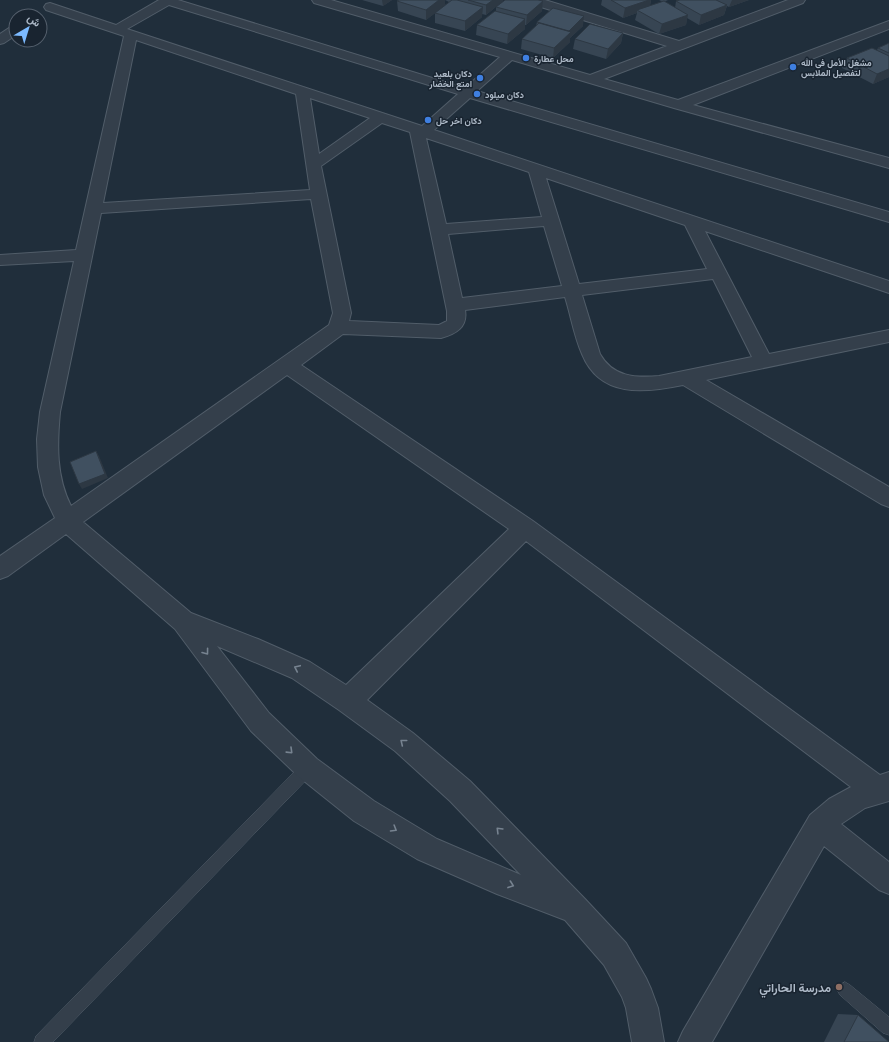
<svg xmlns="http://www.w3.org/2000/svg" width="889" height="1042" viewBox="0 0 889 1042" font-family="'IBM Plex Sans',Vazirmatn,sans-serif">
	<rect width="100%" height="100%" fill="#202e3b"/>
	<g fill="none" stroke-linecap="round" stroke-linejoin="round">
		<g stroke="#515d69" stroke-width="1">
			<path id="service" d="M308,761L313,763L315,768L313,773L53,1042H34L36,1036L303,763Z
				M845,982L850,985L889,1017V1035L883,1033L840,995L837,990L840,985Z"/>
		</g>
		<g stroke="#515d69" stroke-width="2">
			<path id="minor" d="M159,0H178L465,88L500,57L314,3L312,0H331L590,75L667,46L528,3L526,0H545L679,41L788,0H805L803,3L604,79L678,100L889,21V29L693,105L889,158V168L674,108L512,60L477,91L889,212V222L470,98L434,130L889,281V293L705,231L769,354L889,330V342L706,380L889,487V507L881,504L683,385C644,393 600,398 582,354C574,336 571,316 565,297L465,310C468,327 456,334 441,338L343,334L301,365L533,521L880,775L889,772V801L865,808L841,824L889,862V894L879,890L824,846L712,1042H678L683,1031L810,815L829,799L851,787L526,541L367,700L413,733L470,781L585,899L626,943L646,978L651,989L658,1008L664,1042H632L626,1008L622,997L604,965L565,920L497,894L417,859L354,821L299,777L251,731L175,629L66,534L8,576L0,579V556L55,518L44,495L38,467L37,439L40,412L74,261L0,265V255L76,250L124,36L46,10L44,7L46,4L50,3L116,25ZM169,5L458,94L422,126L127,29ZM136,40L296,94L310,190L103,203ZM310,98L370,118L319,154ZM382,123L410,132L447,311V321L439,325L349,321L351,313L321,166ZM426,138L529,172L542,217L446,224ZM546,178L685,225L707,269L579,284ZM311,199L333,313L329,325L71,506C56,476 57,445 60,412L101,213ZM544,226L562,286L462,298L448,234ZM713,279L752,357L659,376C635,378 613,377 600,354L582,295ZM287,375L509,529L346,685L310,662L258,639L191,613L83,522ZM217,646L292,678L339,710L395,751L450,801L521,875L437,839L374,801L317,759L269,713Z
				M16,25V35L4,43L0,44V34L12,26Z"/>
		</g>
		<use href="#service" fill="#343f4b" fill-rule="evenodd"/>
		<use href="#minor" fill="#343f4b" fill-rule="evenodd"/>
	</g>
	<path fill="#374553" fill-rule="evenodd" d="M362,0H392L383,6Z
		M399,0H503V1L486,15L482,14V17L465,31L435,23V13L426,20L398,11L397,1ZM445,0L449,2L445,5Z
		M602,0H651L650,6L663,2L659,0H668L664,2L675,8L676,1L680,0H749L729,7L727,6L724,15L699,25L687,18L686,25L659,34L635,20L637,13L623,18L601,5Z
		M543,1L542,11L526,25H525V29L507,44L476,35L477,25L496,11V7Z
		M537,22L583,26L570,38V42L553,58L521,49L522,39L536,26Z
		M623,33L621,43L606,59L573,49L575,39Z
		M889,43V77L873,84L842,68L847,58L877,50L878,48Z
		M838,1014L858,1015L889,1042H824Z"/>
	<path fill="#2d3843" d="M382,0H392L383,6Z
		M439,0H445V6L426,20V10Z
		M493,0H503V1L486,15V5Z
		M649,0H651L649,9L637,10V13L623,18L625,8Z
		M732,0H749L729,7Z
		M543,1L542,11L526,25L527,15Z
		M727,5L724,15L699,25L701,15Z
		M483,7L482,17L465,31V21Z
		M688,15L686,25L659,34L662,24Z
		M584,16L583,26L570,38V42L553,58L554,48L568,35L569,31Z
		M525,19V29L507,44L508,34Z
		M623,33L621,43L606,59L608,49Z
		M889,69V77L873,84L877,74Z
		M96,451L99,456L108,478L82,489L79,484Z"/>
	<path fill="#405060" stroke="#2d3843" d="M399,0H439L426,10L397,1Z
		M452,0H457L483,7L465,21L435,13Z
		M468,0H493L486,5Z
		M505,0H538L543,1L527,15L496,7Z
		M611,0H649L625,8Z
		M680,0H716L727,5L701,15L676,1Z
		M664,1L688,15L662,24L637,10Z
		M553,8L584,16L569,31L537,22Z
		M495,11L525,19L508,34L477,25Z
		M539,23L571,32L554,48L522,39Z
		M590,24L623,33L608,49L575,39Z
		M889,43V53L878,48Z
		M872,48L889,56V69L877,74L847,58Z
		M96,451L105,474L79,484L70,462Z
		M858,1015L889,1042H844Z"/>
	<defs><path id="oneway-chevron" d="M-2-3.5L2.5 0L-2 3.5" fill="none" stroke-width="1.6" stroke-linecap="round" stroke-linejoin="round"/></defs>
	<g stroke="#778390">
		<use href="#oneway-chevron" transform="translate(206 652) rotate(53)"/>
		<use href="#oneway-chevron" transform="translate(297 668) rotate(-155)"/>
		<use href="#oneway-chevron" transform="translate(403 742) rotate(-141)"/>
		<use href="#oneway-chevron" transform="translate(290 751) rotate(44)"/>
		<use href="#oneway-chevron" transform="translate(394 829) rotate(31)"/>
		<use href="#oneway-chevron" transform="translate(499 830) rotate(-135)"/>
		<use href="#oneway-chevron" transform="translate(511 885) rotate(20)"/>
	</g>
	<g fill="#3f7fe0" stroke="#192430" stroke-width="1.5">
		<circle cx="526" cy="58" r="4"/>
		<circle cx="793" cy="67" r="4"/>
		<circle cx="480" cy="78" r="4"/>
		<circle cx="477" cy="94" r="4"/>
		<circle cx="428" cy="120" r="4"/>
	</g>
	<circle fill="#8d6e63" stroke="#192430" stroke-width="1.5" cx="839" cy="987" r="4"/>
	<g text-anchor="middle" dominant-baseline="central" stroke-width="3" stroke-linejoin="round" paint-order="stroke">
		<g font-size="9" font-weight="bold" fill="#aebac8" stroke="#192430" text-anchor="start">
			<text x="534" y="58">محل عطارة</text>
			<text x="801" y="62">مشغل الأمل في الله<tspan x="801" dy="10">لتفصيل الملابس</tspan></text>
			<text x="472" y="73" text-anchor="end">دكان بلعيد<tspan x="472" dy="10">امتع الخضار</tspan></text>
			<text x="485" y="94">دكان ميلود</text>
			<text x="436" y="120">دكان اخر حل</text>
		</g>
		<g font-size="12" font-weight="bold" fill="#aebac8" stroke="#192430" text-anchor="end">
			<text x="831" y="987">مدرسة الحاراتي</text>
		</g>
	</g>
	<g transform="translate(28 28) rotate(38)"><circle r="19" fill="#192430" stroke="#55606d"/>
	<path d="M0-3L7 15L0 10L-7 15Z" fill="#7cbaff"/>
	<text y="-6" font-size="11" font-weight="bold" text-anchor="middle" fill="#aebac8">ش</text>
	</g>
</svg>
